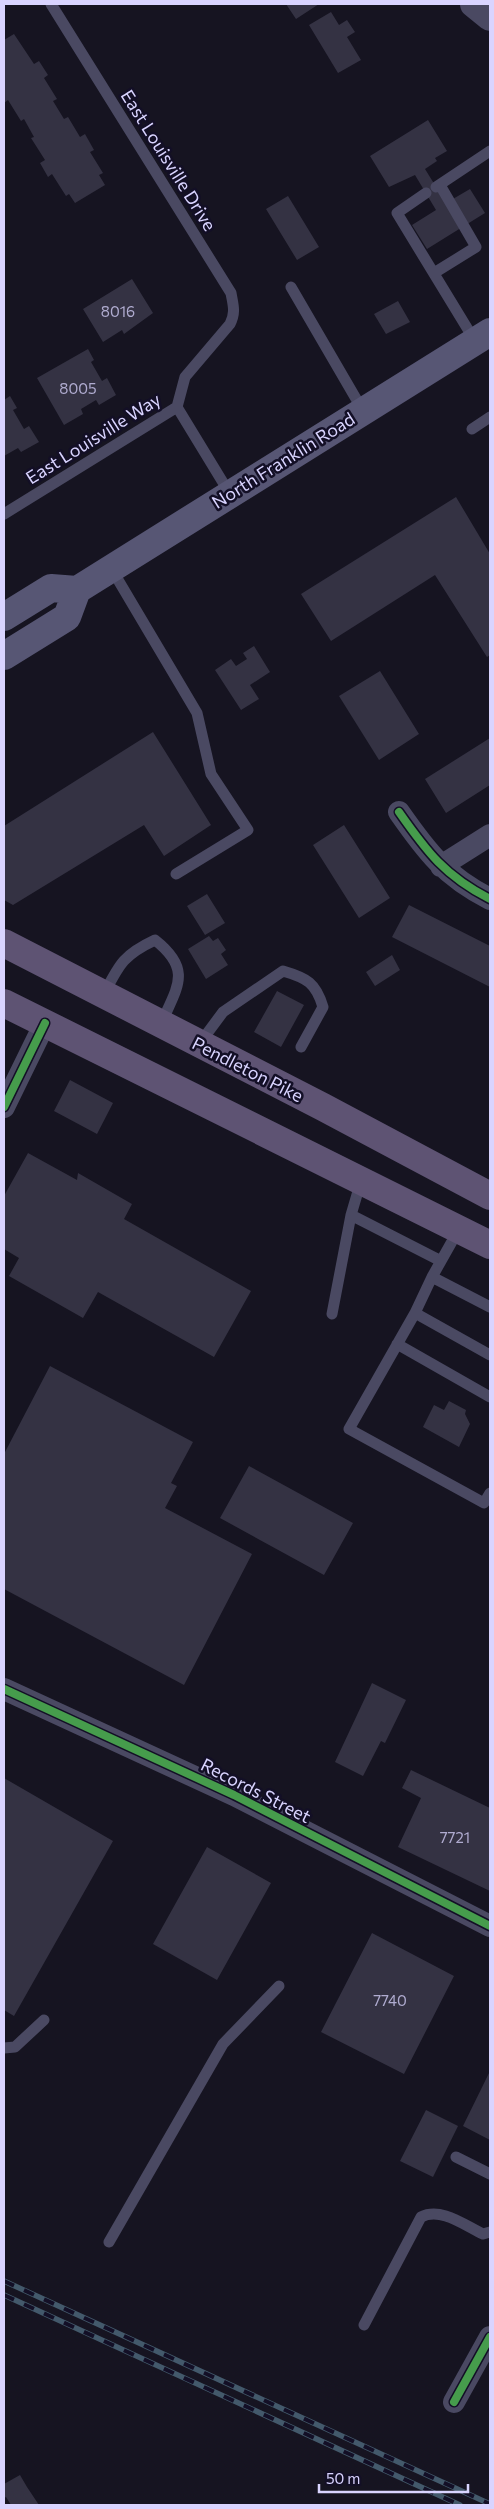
<svg xmlns="http://www.w3.org/2000/svg" width="494" height="2509" viewBox="0 0 494 2509" font-family="Commissioner,sans-serif">
	<rect width="100%" height="100%" fill="#161421"/>
	<path fill="#343243" d="M286,4H319L296,19Z
		M331,12L339,25L347,20L355,32L347,37L361,60L338,73L309,25Z
		M14,34L34,64L39,61L48,75L44,78L57,99L53,101L64,119L68,117L80,137L85,134L94,150L90,152L103,173L99,175L105,185L75,203L69,194L66,196L52,174L48,177L40,163L45,160L31,138L34,137L24,119L21,121L8,100L4,103V40Z
		M428,120L447,151L435,158L437,161L425,169L446,203L470,189L485,213L427,249L412,225L436,210L415,175L389,187L370,156Z
		M288,196L319,247L297,260L266,209Z
		M132,279L153,313L124,334L122,330L103,342L83,309Z
		M398,301L410,322L386,334L374,314Z
		M88,349L94,360L91,362L102,381L107,378L116,395L99,405L96,400L81,409L83,414L64,425L37,378Z
		M10,396L17,408L13,410L24,429L29,426L39,442L21,452L18,448L4,456V400Z
		M456,497L490,554V655L487,657L435,575L331,641L301,594Z
		M254,646L270,672L250,685L259,699L241,710L215,670L231,659L236,666L247,659L243,653Z
		M380,671L419,734L379,760L339,696Z
		M153,732L211,825L164,856L144,825L13,905L4,900V826Z
		M490,738V785L446,813L425,779Z
		M344,825L390,898L359,918L313,845Z
		M207,894L225,923L205,935L187,906Z
		M409,905L490,946V987L392,937Z
		M209,936L213,941L218,938L226,950L221,954L228,965L206,979L188,949Z
		M392,955L400,970L375,986L366,972Z
		M277,991L304,1005L281,1047L254,1032Z
		M70,1080L113,1103L97,1134L54,1111Z
		M28,1153L77,1180L78,1173L132,1204L124,1219L251,1291L214,1357L98,1292L83,1318L9,1276L19,1258L4,1249V1196Z
		M50,1366L193,1442L171,1483L177,1486L165,1508L252,1554L184,1685L4,1589V1454Z
		M449,1401L466,1410L465,1414L470,1424L459,1447L423,1427L434,1405L444,1410Z
		M249,1466L353,1523L324,1575L220,1518Z
		M372,1683L406,1700L385,1743L381,1741L363,1776L335,1762Z
		M411,1770L490,1808V1891L398,1847L421,1798L402,1788Z
		M4,1778L113,1841L14,2016L4,2010Z
		M207,1847L271,1883L217,1980L153,1944Z
		M372,1933L454,1976L404,2074L321,2032Z
		M490,2071V2140L463,2126Z
		M426,2110L458,2126L433,2177L400,2161Z
		M20,2475L27,2487L39,2505H11L6,2497L4,2498V2484Z"/>
	<g fill="none" stroke-linecap="round" stroke-linejoin="round">
		<path stroke="#4a4962" stroke-width="11" d="M436,187L490,151
			M426,193L397,213L475,341
			M434,273L476,247L440,185
			M291,287L362,409
			M177,407L230,494
			M472,429L490,417
			M4,514L177,407L185,377L230,324C236,312 233,305 231,293L51,4
			M111,568L197,713L211,774L248,830L176,874
			M104,994C119,965 123,955 155,940C193,970 177,987 161,1024
			M200,1043L223,1012L283,971C307,978 316,983 323,1007L301,1047
			M351,1215L441,1261
			M459,1229L432,1277L490,1307
			M432,1277L415,1313L349,1429L484,1503L490,1493
			M415,1313L490,1355
			M332,1314L351,1215L361,1181
			M397,1344L490,1397
			M4,2048L15,2047L44,2020
			M456,2157L490,2174
			M109,2242L223,2044L279,1986
			M364,2325L421,2217C441,2207 464,2225 483,2234L490,2232"/>
		<path stroke="#4a4962" stroke-width="22" d="M399,812C427,852 445,876 490,899
			M441,866L490,835
			M4,1107L45,1023
			M4,1689L234,1795L490,1926
			M454,2402L490,2337"/>
		<path stroke="#4a4962" stroke-width="28" d="M474,4L490,17"/>
		<path stroke="#575674" stroke-width="28" d="M4,617L51,588L77,590L490,332
			M4,656L67,617L77,590"/>
		<path stroke="#5e5373" stroke-width="28" d="M4,943L323,1107L490,1196
			M4,1003L490,1245"/>
		<g stroke="#43596b" stroke-width="5.5">
			<path id="rail" d="M4,2281L490,2504
				M4,2295L460,2505"/>
		</g>
		<use href="#rail" stroke="#130f26" stroke-width="4" stroke-dasharray="11" stroke-linecap="butt"/>
		<g stroke="#130f26" stroke-width="11">
			<path id="cycleway" d="M399,812C427,852 445,876 490,899
				M4,1107L45,1023
				M4,1689L234,1795L490,1926
				M454,2402L490,2337"/>
		</g>
		<use href="#cycleway" stroke="#469c4c" stroke-width="8"/>
	</g>
	<g text-anchor="middle" dominant-baseline="central" stroke-width="5" stroke-linejoin="round" paint-order="stroke">
		<g font-size="15" fill="#b0acd0">
			<text x="118" y="311">8016</text>
			<text x="78" y="388">8005</text>
			<text x="455" y="1837">7721</text>
			<text x="390" y="2000">7740</text>
		</g>
		<g font-size="18" fill="#d9d4ff" stroke="#130f26">
			<text transform="translate(169 160) rotate(58)">East Louisville Drive</text>
			<text transform="translate(93 438) rotate(-32)">East Louisville Way</text>
			<text transform="translate(283 460) rotate(-32)">North Franklin Road</text>
			<text transform="translate(248 1069) rotate(27)">Pendleton Pike</text>
			<text transform="translate(256 1790) rotate(27)">Records Street</text>
		</g>
	</g>
	<rect width="494" height="2509" fill="none" stroke="#d9d4ff" stroke-width="10"/>
	<path d="M319 2484v8h149v-8" fill="none" stroke="#d9d4ff" stroke-width="2.5"/>
	<text x="326" y="2484" font-size="15" fill="#d9d4ff" stroke="#130f26" stroke-width="4" paint-order="stroke">50 m</text>
</svg>
